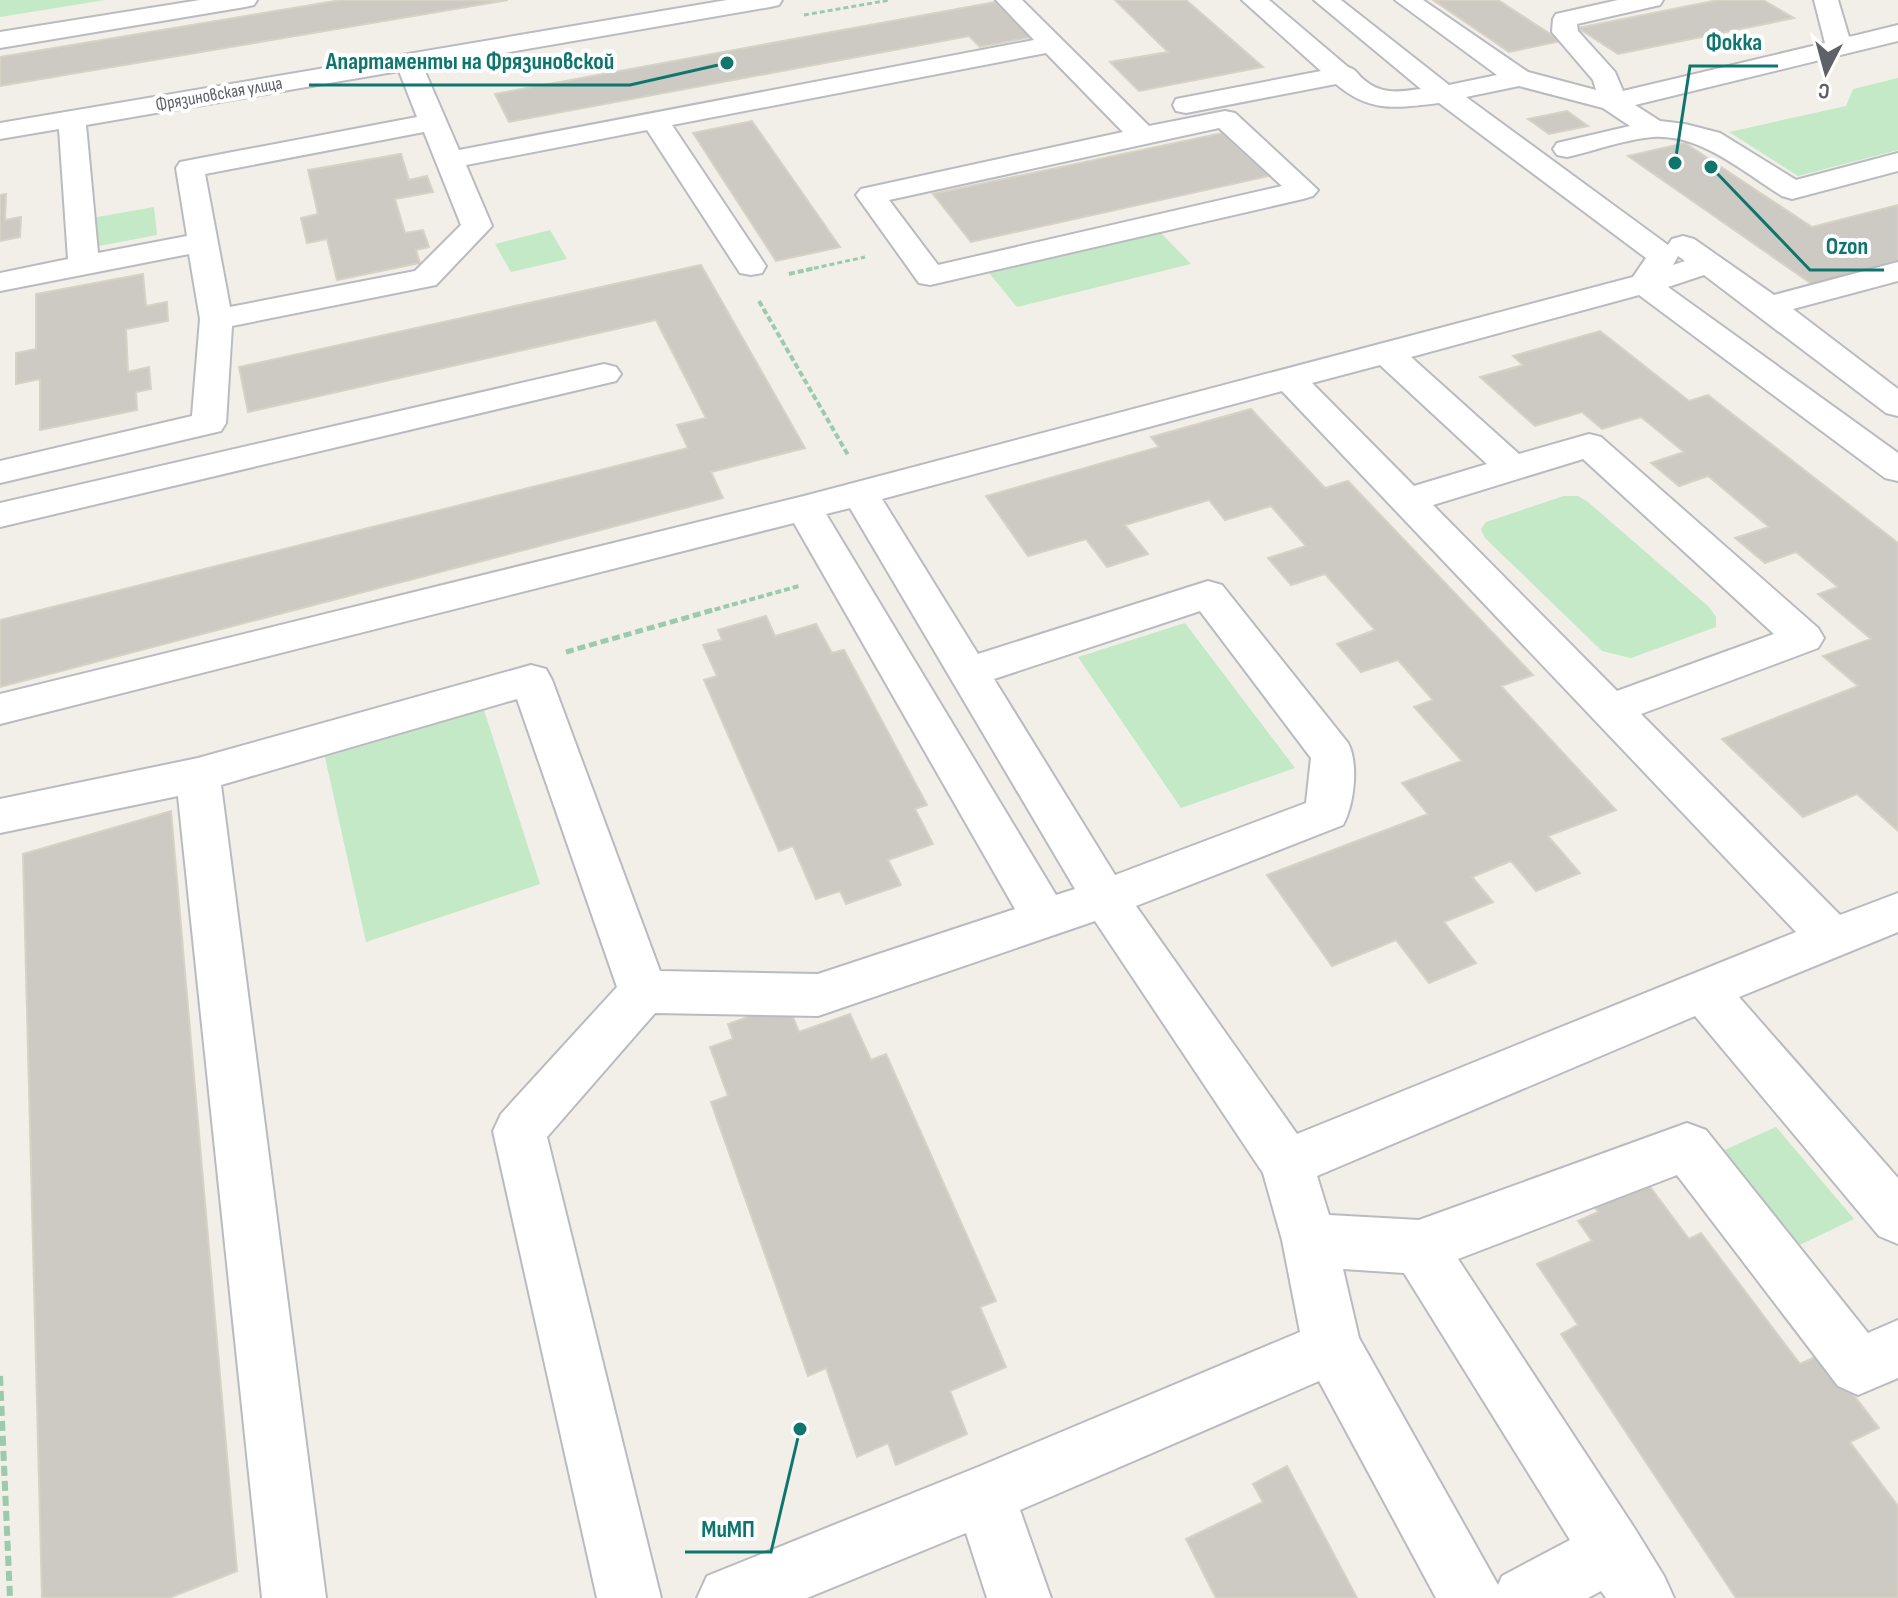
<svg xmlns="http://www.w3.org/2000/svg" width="1898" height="1598" viewBox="0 0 1898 1598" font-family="'Sofia Sans Condensed',sans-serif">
	<rect width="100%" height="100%" fill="#f1efe7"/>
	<path fill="#c3e9c6" d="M0,0H105L0,17Z
		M1898,78V150L1798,176L1729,132L1846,106L1853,89Z
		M154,207L157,235L93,247L92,218Z
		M550,230L567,259L511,272L495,244Z
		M1160,232L1191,264L1017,307L989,273Z
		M1564,496H1578L1588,502L1709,607L1716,617V627L1631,658L1602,651L1485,538L1481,529L1486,522Z
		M1185,623L1295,768L1181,808L1078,657Z
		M484,710L540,884L366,942L325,757Z
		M1776,1127L1854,1219L1787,1251L1711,1156Z"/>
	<path fill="#cccac3" stroke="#d6d2c5" stroke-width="2" d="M341,0H508L0,86V57Z
		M1115,0H1186L1263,67L1139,91L1110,62L1168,52Z
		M1433,0H1498L1561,41L1509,52Z
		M1718,0H1763L1794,18L1618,54L1578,28Z
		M995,2L1031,37L980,47L969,36L509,122L495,94Z
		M1567,111L1588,126L1549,134L1528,119Z
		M752,121L840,247L776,261L693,133Z
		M1222,133L1269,176L971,242L933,194Z
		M1685,143L1812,227L1898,205V264L1816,287L1628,156Z
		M401,154L409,180L427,176L433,192L395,199L405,233L423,230L429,247L416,250L420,263L337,280L327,239L307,243L301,218L318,214L308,170Z
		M6,194L5,220L21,217L20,237L0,241V195Z
		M701,265L805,448L711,472L723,498L0,687V620L688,448L677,425L706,418L656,320L248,412L239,367Z
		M143,274L146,306L167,302L168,321L126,329L128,372L149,367L151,389L136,392L137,410L40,430V379L16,384V353L36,349V294Z
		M1600,331L1689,401L1708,395L1898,543V831L1857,794L1803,817L1722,739L1858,686L1823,656L1871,639L1818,594L1838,587L1796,552L1765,563L1735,538L1769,527L1708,476L1679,486L1651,463L1684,452L1641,417L1602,429L1582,412L1535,426L1480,377L1523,365L1513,356Z
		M1251,409L1325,488L1348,481L1533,675L1501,686L1616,810L1548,836L1580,873L1536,891L1511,861L1472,877L1493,902L1444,922L1476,963L1429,983L1396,940L1332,966L1267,875L1428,814L1402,783L1462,761L1414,707L1433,700L1398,660L1361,672L1337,644L1375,630L1325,574L1291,585L1268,558L1306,546L1271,506L1225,520L1209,500L1125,525L1148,554L1107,567L1086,539L1028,556L986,496L1159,447L1151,437Z
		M766,616L775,636L816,624L832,653L844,650L927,805L915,809L933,844L888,860L901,885L846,904L840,891L816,899L793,846L779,851L704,680L717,676L703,645L722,640L718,630Z
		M171,811L237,1571L169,1598H42L23,854Z
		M787,1003L799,1032L850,1014L871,1060L886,1054L996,1301L980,1307L1006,1367L950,1391L967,1434L896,1465L888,1443L857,1457L826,1368L808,1376L711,1102L728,1096L710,1047L733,1039L728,1024Z
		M1648,1184L1689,1239L1701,1233L1800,1364L1822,1354L1879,1428L1850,1442L1898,1506V1598H1736L1561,1334L1578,1325L1537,1264L1592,1241L1578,1221L1598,1212L1588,1198Z
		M1287,1466L1357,1598H1216L1186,1539L1263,1502L1253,1484Z"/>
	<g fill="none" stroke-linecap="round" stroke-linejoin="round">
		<g stroke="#b9bbc1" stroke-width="4">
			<path id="minor" d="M200,0H257L254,5L245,7L0,48V32Z
				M727,0H782L779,5L770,7L423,67L459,150L1034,40L996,0H1022L1149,126L1225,111L1235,113L1318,190L1313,196L1303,199L930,285L919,283L856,195L861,189L1123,132L1046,53L672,125L766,266L762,273L751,275L740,273L647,130L466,165L492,226L436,285L232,326L226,423L221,431L0,483V461L192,416L200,319L189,254L0,291V273L68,259L59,129L0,139V123ZM399,71L417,117L180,162L176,168L187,236L98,253L86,125ZM1219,128L1282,186L938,265L889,200ZM424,132L461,225L415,271L230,307L205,174Z
				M1242,0H1269L1348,67C1357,70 1356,73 1363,79C1381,95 1398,92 1421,89L1314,0H1341L1449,85L1497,75L1395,0H1423L1528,72L1596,90L1593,80L1552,32L1553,19L1556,14L1618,0H1663L1660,5L1577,24L1578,31L1615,72L1623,91L1825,43L1814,0H1838L1849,37L1898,25V41L1635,105L1660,121L1685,124L1720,133L1796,180L1898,153V171L1792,199L1782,196C1743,172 1701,134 1653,137C1625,139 1594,151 1567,157L1557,155L1553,149L1557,143L1630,126L1603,108L1519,86L1466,97L1668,245L1672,239L1683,236L1694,239L1774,295L1898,262V281L1793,309L1898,389V416L1886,413L1704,275L1668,287L1898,453V481L1885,478L1639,295L1411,357L1519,454L1589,434L1601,437L1818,628L1824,638L1818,648L1641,714L1840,915L1898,893V932L1739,997L1898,1178V1244L1879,1236L1695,1016L1317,1176L1329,1215L1419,1220L1687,1123L1706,1130L1868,1333L1898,1320V1378L1858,1395L1838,1386L1677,1175L1458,1259L1635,1529L1664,1576L1674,1598H1606L1601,1591L1588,1598H1436L1319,1381L1020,1510L1051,1598H987L966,1533L807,1598H697L707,1576L978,1467L1300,1332L1282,1240L1263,1173L1095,921L818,1016L655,1013L547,1137L661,1598H597L493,1131L501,1114L617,987L517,699L221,785L326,1598H262L178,796L0,833V799L198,758L531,665L546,669L552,680L660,971L818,974L1015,909L794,523L0,724V694L804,496L1633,277L1646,258L1439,103C1396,108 1370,113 1336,84L1186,113L1176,111L1173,105L1176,99L1321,71ZM1678,256L1685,261L1673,265ZM1380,365L1487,464L1414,486L1312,383ZM1282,391L1796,932L1297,1134L1136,906L1343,825C1354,805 1359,764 1348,743L1222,585L1208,581L978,654L882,499ZM1583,459L1774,634L1617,691L1433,505ZM850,508L1075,889L1056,895L826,514ZM1200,611L1311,758L1306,803L1115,875L994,679ZM1343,1269L1404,1273L1570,1540L1502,1576L1498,1585L1359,1338Z
				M604,364L616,367L621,374L616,381L0,527V503Z"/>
		</g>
		<path stroke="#9bcaad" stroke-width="3" stroke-dasharray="5 3" stroke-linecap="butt" d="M804,15L890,0
			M806,270L865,257"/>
		<path stroke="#9bcaad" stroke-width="4" stroke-dasharray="6 3" stroke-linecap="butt" d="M789,274L815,268
			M759,301L848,455
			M706,612L799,586"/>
		<path stroke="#9bcaad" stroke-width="5" stroke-dasharray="8 4" stroke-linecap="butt" d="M566,652L713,610"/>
		<path stroke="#9bcaad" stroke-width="6" stroke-dasharray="10 5" stroke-linecap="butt" d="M0,1376L10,1598"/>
		<use href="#minor" fill="#fff" fill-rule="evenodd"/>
	</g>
	<g text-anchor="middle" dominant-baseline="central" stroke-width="8" stroke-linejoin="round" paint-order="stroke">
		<g font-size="18" fill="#5e6168" stroke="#fff">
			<text transform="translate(219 94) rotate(-10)">Фрязиновская улица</text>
		</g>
	</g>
	<path fill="none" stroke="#0f766e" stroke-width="3" d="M1675 163L1690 66H1778M727 63L630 85H309M1711 167L1810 270H1884M800 1429L771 1552H685"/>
	<g fill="#0f766e" stroke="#fff" stroke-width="3">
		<circle cx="1675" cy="163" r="8"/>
		<circle cx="727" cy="63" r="8"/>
		<circle cx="1711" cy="167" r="8"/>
		<circle cx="800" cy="1429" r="8"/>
	</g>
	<g font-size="24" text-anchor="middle" font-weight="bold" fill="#0f766e" stroke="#fff" stroke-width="8" stroke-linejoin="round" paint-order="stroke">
		<text x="1734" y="50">Фокка</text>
		<text x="470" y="69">Апартаменты на Фрязиновской</text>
		<text x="1847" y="254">Ozon</text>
		<text x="728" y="1537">МиМП</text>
	</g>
	<g transform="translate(1826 72) rotate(186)" stroke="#ffffff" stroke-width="6" paint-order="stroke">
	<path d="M0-6L14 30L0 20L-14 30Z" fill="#5e6168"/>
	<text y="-12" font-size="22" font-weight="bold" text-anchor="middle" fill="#5e6168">С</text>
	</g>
</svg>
